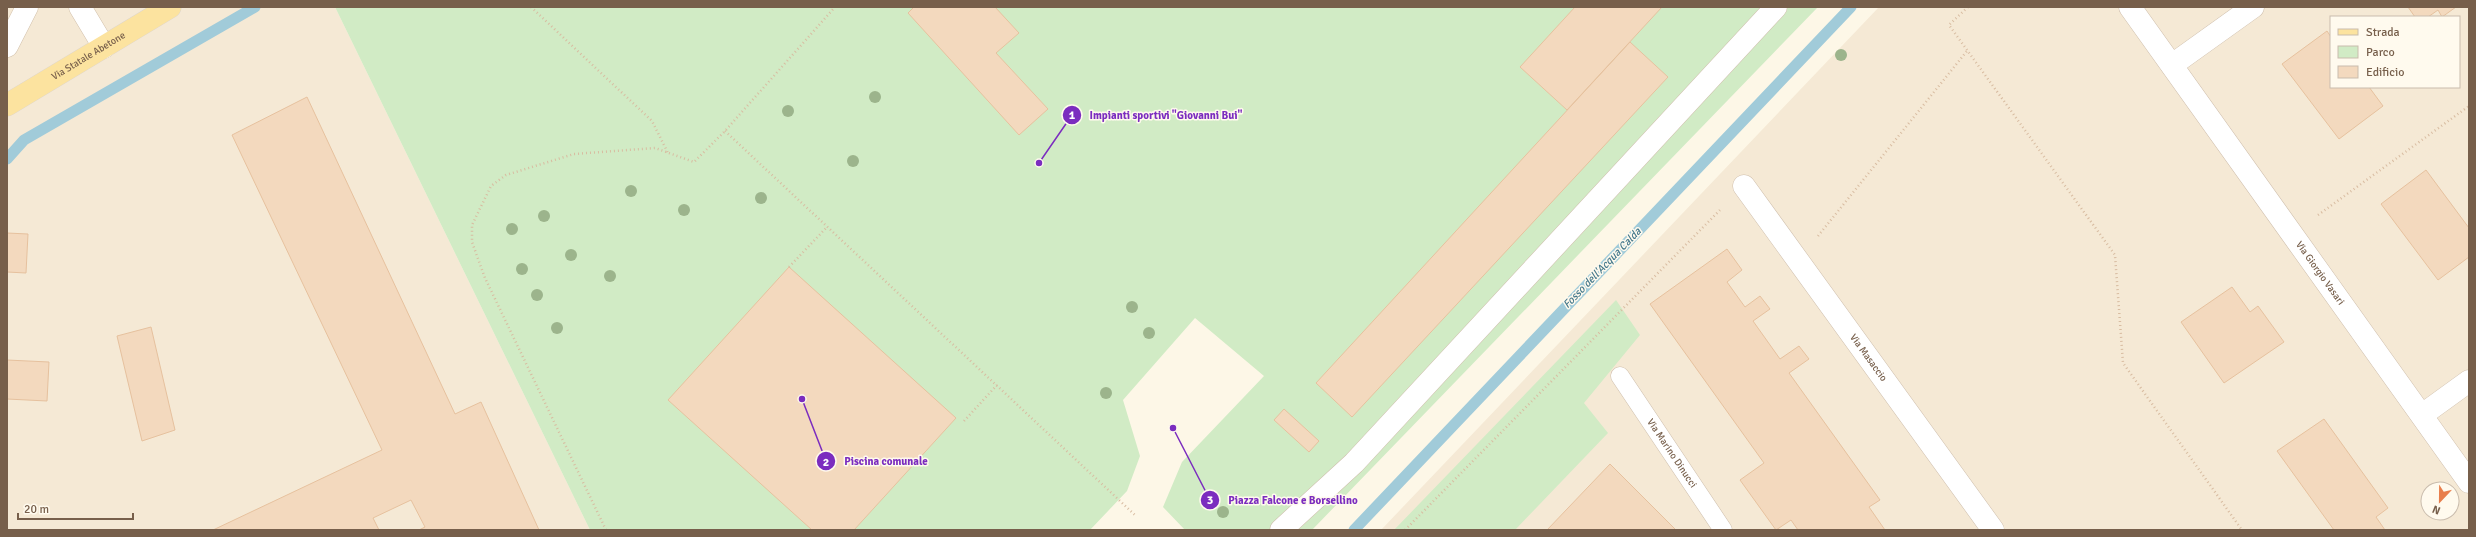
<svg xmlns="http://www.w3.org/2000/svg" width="2476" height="537" viewBox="0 0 2476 537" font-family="Signika,sans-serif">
	<rect width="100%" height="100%" fill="#fdf7e7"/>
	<path fill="#f5e9d5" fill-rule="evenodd" d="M7,7H335L590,530H7Z
		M1879,7H2469V530H1381ZM2331,17H2459V87H2331ZM2428,489H2452V513H2428Z"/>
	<path fill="#d1ebc5" d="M335,7H1818L1312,530H1185L1163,507L1182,462L1264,376L1195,318L1123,400L1140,456L1127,491L1090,530H590Z
		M1616,300L1640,335L1584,403L1608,433L1515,530H1394Z"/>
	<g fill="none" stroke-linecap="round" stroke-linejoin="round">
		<path stroke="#a1cbd9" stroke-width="11" d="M7,159L24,140L255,7
			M1354,530L1851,7"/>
	</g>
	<path fill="#f3d9be" stroke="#e6c19e" d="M914,7H995L1019,33L996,53L1048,109L1019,135L908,13Z
		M1575,7H1662L1567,110L1520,67Z
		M2408,7H2456L2442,17L2438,10L2428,17H2415Z
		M2327,31L2331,37V87H2369L2383,106L2339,139L2282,64Z
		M1630,42L1668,77L1352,417L1316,383Z
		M307,97L455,414L481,402L539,530H419L425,527L411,500L373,518L379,530H213L382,450L232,135Z
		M2426,170L2469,228V257L2438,280L2381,204Z
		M7,233L28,234L26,273L7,272Z
		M1727,249L1742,270L1727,282L1745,307L1760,296L1770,309L1753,321L1780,359L1799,346L1809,359L1789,373L1880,500L1869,507L1885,530H1798L1791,520L1776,530L1740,480L1764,463L1650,304Z
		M789,267L956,418L854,530H812L668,400Z
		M2232,287L2250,312L2258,306L2284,342L2224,383L2181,322Z
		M151,327L175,430L142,441L117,336Z
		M7,360L49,362L47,401L7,399Z
		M1284,409L1319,441L1309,452L1274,420Z
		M2324,419L2388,508L2376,517L2385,530H2334L2277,451Z
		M1610,464L1676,530H1547Z"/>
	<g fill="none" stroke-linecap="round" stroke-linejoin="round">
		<g stroke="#cfbfad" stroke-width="19">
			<g id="service">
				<path id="s1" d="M1620,376L1723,530"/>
			</g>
		</g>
		<g stroke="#cfbfad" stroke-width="23">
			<path id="pedestrian" d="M1281,530L1354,463L1776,7"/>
		</g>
		<g stroke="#cfbfad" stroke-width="23">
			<g id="minor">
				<path id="s2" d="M2130,7L2469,482"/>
				<path d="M2172,65L2253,7"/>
				<path id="s3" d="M1744,186L1993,530"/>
				<path d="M2422,415L2469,381"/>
			</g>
		</g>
		<g stroke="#d2c0aa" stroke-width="23">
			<path id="secondary" d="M80,7L104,47
				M7,46L27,7"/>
		</g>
		<g stroke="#dcd5d0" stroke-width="23">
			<g id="primary">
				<path id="s4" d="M7,105L170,7"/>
			</g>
		</g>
		<path stroke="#d8bca1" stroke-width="2.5" stroke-dasharray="1 3" stroke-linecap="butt" d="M531,7L652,121L668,153
			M1968,7L1949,25L2115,255L2123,363L2242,530
			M725,131L1135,515
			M2318,215L2469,106
			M1818,236L1967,51
			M789,267L827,227
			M964,421L997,385
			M606,530L485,278L472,242V225L491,186L506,175L574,154L655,148L694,162L725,131L835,7
			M1405,530L1721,209"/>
		<use href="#service" stroke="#fff" stroke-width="18"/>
		<use href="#pedestrian" stroke="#fff" stroke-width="22"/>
		<use href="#minor" stroke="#fff" stroke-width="22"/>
		<use href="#secondary" stroke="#fff" stroke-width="22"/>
		<use href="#primary" stroke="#fce39f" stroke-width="22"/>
	</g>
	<g fill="#9cb48c">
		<circle cx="1841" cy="55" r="6"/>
		<circle cx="875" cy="97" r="6"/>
		<circle cx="788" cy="111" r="6"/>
		<circle cx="853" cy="161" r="6"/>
		<circle cx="631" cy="191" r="6"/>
		<circle cx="761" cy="198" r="6"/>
		<circle cx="684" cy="210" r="6"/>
		<circle cx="544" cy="216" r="6"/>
		<circle cx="512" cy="229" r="6"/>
		<circle cx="571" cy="255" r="6"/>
		<circle cx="522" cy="269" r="6"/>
		<circle cx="610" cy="276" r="6"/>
		<circle cx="537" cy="295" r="6"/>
		<circle cx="1132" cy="307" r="6"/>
		<circle cx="557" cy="328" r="6"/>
		<circle cx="1149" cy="333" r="6"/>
		<circle cx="1106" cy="393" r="6"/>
		<circle cx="1223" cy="512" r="6"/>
	</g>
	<g text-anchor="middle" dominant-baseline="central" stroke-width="3" stroke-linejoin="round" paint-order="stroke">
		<g font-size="10" fill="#775f4b" stroke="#fffaee">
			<text stroke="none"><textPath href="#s4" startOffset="95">Via Statale Abetone</textPath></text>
			<text stroke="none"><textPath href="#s2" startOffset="327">Via Giorgio Vasari</textPath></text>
			<text stroke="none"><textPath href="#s3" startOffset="212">Via Masaccio</textPath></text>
			<text stroke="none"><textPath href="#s1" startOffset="93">Via Marino Dinucci</textPath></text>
		</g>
		<g font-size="11" font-style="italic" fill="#44788b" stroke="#fffaee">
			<text transform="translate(1602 268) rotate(-46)">Fosso dell'Acqua Calda</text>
		</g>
	</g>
	<path fill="none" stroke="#7b2cbf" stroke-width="1.5" d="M1039 163L1072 115M802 399L826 461M1173 428L1210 500"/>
	<g fill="#7b2cbf" stroke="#fffaee" stroke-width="1.5">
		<circle cx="1039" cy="163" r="4"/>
		<circle cx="802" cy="399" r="4"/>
		<circle cx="1173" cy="428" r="4"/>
		<circle cx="1072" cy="115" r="10"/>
		<circle cx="826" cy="461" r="10"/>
		<circle cx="1210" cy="500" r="10"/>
	</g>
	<g font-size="12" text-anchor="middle" font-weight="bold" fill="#fff">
		<text x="1072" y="119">1</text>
		<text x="826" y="466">2</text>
		<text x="1210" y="504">3</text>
	</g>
	<g font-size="11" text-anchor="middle" font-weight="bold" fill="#7b2cbf" stroke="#fffaee" stroke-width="3" stroke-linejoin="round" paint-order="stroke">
		<text x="1166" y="119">Impianti sportivi "Giovanni Bui"</text>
		<text x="886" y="465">Piscina comunale</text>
		<text x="1293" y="504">Piazza Falcone e Borsellino</text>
	</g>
	<rect width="2476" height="537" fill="none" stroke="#775f4b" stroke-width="16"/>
	<rect x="2330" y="16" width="130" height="72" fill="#fffaee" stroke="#c9bcad"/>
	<rect x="2338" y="29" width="20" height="6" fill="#fce39f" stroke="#c9bcad"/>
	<text x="2366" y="36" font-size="12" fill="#775f4b">Strada</text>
	<rect x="2338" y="46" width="20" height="12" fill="#d1ebc5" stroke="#c9bcad"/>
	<text x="2366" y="56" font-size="12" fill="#775f4b">Parco</text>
	<rect x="2338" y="66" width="20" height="12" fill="#f3d9be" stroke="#c9bcad"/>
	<text x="2366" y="76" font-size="12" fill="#775f4b">Edificio</text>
	<g transform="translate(2440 501) rotate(202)"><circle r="19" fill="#fffaee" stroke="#c9bcad"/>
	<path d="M0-3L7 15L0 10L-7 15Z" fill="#e87e4b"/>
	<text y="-6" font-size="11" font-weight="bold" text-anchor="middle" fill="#775f4b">N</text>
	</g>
	<path d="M18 513v6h115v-6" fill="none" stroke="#775f4b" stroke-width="2"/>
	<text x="24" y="513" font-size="12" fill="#775f4b" stroke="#fffaee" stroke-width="3" paint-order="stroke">20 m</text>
</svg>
